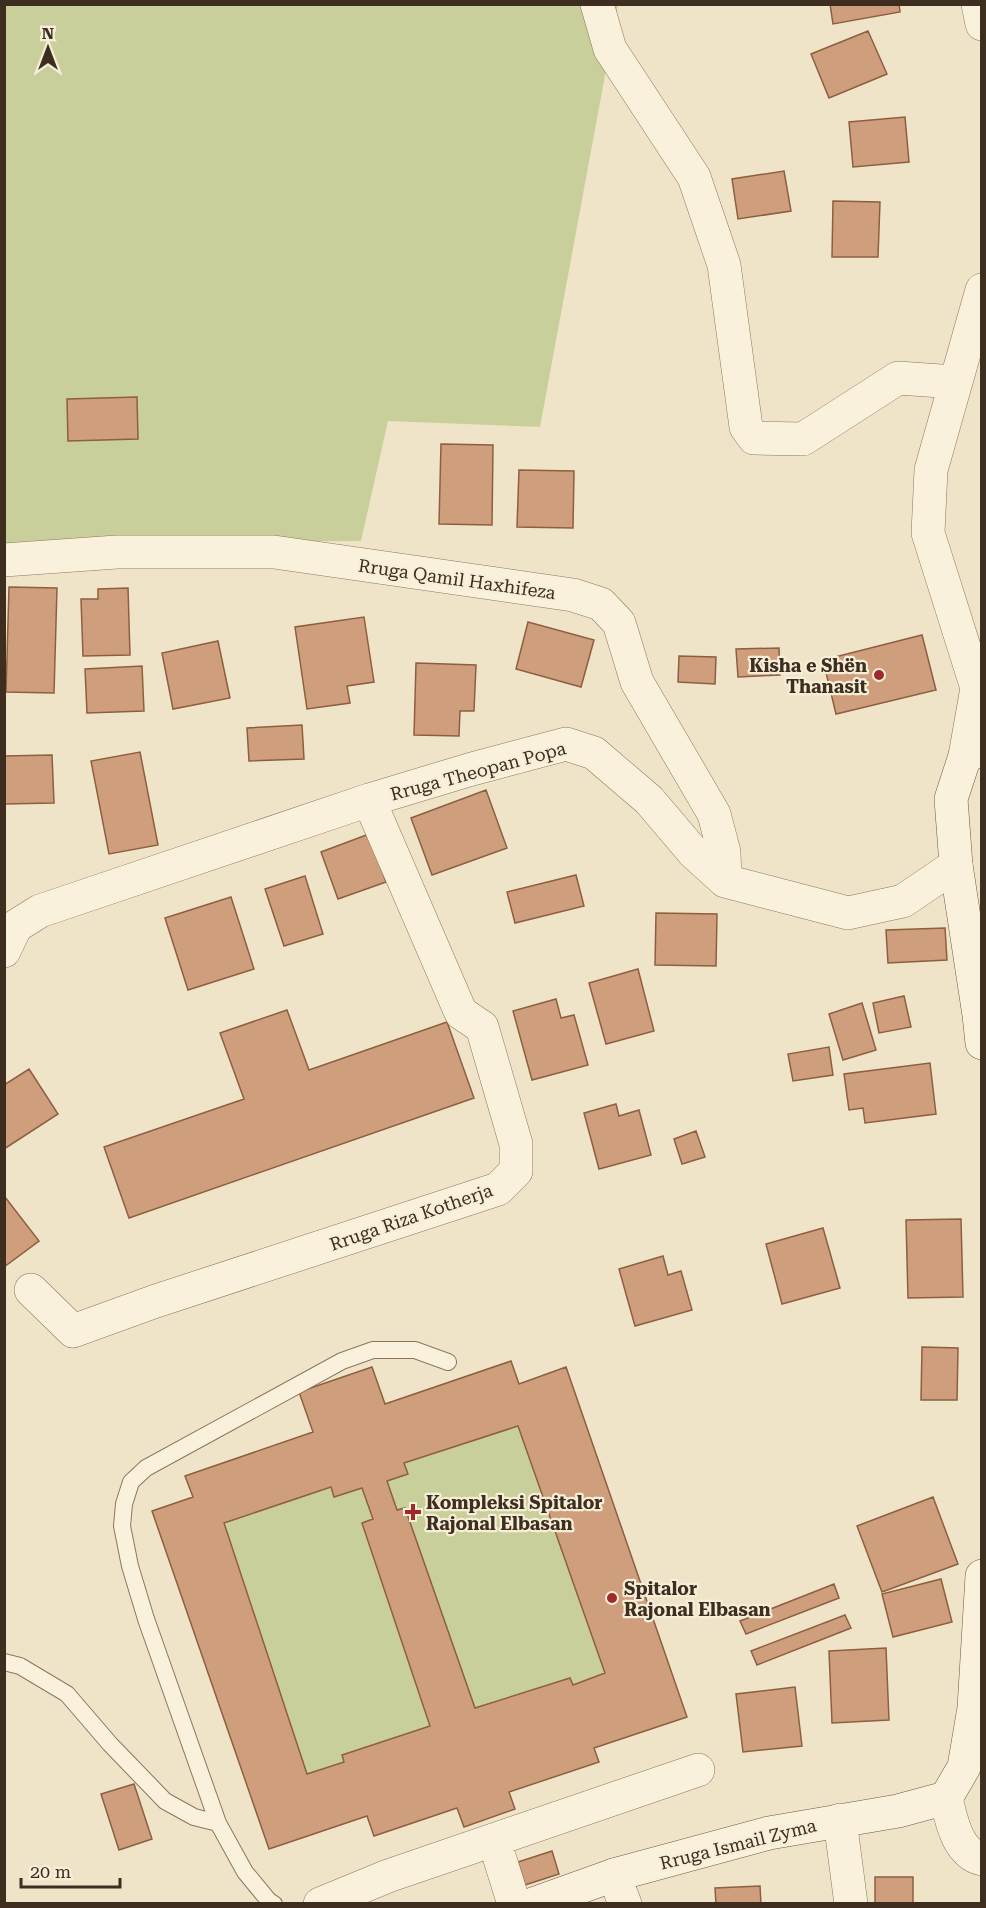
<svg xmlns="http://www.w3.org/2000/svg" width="986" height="1908" viewBox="0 0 986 1908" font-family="'Roboto Serif',serif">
	<rect width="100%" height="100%" fill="#f0e4c8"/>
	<path fill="#c9cf9b" d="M4,5H618L540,427L388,421L361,541L5,543Z
		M518,1426L605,1673L573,1685L569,1678L475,1708L405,1508L397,1510L387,1481L408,1474L404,1463Z
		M331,1487L362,1488L373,1519L362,1523L430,1726L342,1755L344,1762L307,1774L224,1523Z"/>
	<path fill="#cf9f7d" stroke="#8d5f41" stroke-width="1.5" fill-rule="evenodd" d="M830,4H899L900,12L833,24Z
		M868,31L887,74L829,98L811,54Z
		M905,117L909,162L853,167L849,122Z
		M784,171L791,211L738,219L732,179Z
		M833,201L880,202L878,257H832Z
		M137,397L138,439L68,441L67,399Z
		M441,444L493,445L492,525L439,524Z
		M519,470L574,471L573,528L517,527Z
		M9,587L57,588L54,693L6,692Z
		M128,588L130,655L83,656L81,599H98V589Z
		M364,617L374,682L347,686L350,703L307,709L295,627Z
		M528,622L594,640L581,687L516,669Z
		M922,635L936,690L836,714L823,660Z
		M218,641L230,698L173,709L162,653Z
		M779,648L780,675L738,677L736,649Z
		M679,656L716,657L715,684L678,682Z
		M416,663L476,665L474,711H460L459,736L414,735Z
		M142,666L144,711L87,713L85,669Z
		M302,725L304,759L249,761L247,728Z
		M140,752L158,845L109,854L91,761Z
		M52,755L54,803L4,804V756Z
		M486,790L507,848L432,875L411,818Z
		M369,834L386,882L338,899L321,852Z
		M576,875L584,906L515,923L507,892Z
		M305,876L323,934L284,946L265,889Z
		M231,897L254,969L188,990L165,918Z
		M656,913L717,914L716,966L655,965Z
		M945,928L947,960L888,963L886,930Z
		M638,969L654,1031L606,1044L589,983Z
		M904,996L911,1027L879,1033L873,1003Z
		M556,999L561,1018L574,1015L588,1065L532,1080L513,1011Z
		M862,1003L876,1050L843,1060L829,1014Z
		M287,1010L309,1070L447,1022L474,1098L129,1218L104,1147L244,1099L220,1033Z
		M829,1047L833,1075L793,1081L788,1054Z
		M930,1063L936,1114L865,1123L863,1108L849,1110L844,1074Z
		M29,1069L58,1114L4,1149V1085Z
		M616,1104L619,1116L639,1110L651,1155L599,1169L584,1113Z
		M696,1131L705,1157L682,1164L674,1139Z
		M5,1197L39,1241L4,1267V1198Z
		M961,1219L963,1297L908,1298L906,1220Z
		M823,1228L840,1288L782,1304L766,1244Z
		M663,1256L668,1275L681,1271L692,1310L635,1326L619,1269Z
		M922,1347L958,1348L957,1400H921Z
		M511,1361L519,1384L566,1367L687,1717L594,1748L599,1762L509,1792L515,1809L464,1827L457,1808L374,1836L367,1816L269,1849L152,1511L193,1497L185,1476L313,1432L299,1392L372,1367L385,1404ZM518,1426L605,1673L573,1685L570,1678L475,1708L405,1508L397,1510L387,1481L408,1474L404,1463ZM331,1487L334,1497L362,1488L373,1519L362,1523L430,1726L342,1755L344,1762L307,1774L224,1523Z
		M933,1497L958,1564L882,1592L857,1526Z
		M941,1579L952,1622L893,1637L882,1594Z
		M834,1584L839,1598L746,1634L740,1621Z
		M845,1615L851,1628L757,1665L751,1651Z
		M886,1648L889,1720L832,1723L829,1651Z
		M795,1687L802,1746L743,1752L736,1694Z
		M134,1784L152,1839L119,1850L101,1794Z
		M552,1851L559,1874L525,1885L518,1862Z
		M875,1877H913V1904H875Z
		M760,1886L761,1904H716L715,1888Z"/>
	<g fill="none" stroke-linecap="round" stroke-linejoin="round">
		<g stroke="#8d765c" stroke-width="18">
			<path id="lane" d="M4,1662L20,1666L67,1694L110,1744L165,1801L194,1817L218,1823
				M274,1904L269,1901L245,1872L218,1823L146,1619L130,1566L122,1526L124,1504L131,1482L146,1468L342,1361L373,1350H415L448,1362"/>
		</g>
		<g stroke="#8d765c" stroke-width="34">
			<path id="street" d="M597,4L610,49L694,177L724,265L746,427L754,438L803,439L898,378L955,382
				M978,4L982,24
				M4,560L117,552H274L573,595L601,604L619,623L637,682L714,814L724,852L725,881
				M977,688L928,533L931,470L982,290
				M965,756L977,688L982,681
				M4,951L16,926L40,911L369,800L472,769L566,744L594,753L649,800L694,853L725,881L848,913L903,901L956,865
				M31,1290L73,1331L156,1301L498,1189L516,1171V1144L482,1027L461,1013L369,800
				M946,1798C951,1819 957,1853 982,1859
				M840,1820L851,1904
				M494,1840L514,1904
				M614,1875L625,1904
				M320,1904L388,1876L698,1770"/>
		</g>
		<g stroke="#6f573f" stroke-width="34">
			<path id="secondary" d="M982,750L965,756L951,799L956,865L979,1015L982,1043
				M533,1904L614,1875L769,1833L898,1811L946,1798L964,1767L974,1708L982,1576"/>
		</g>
		<use href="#lane" stroke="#faf1dc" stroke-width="16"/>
		<use href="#street" stroke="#faf1dc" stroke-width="33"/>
		<use href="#secondary" stroke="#faf1dc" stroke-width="33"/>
	</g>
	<g fill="#9e2a2b" stroke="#f7eed8" stroke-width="2">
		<circle cx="879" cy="675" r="6"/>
		<path d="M410 1503h6v6h6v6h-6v6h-6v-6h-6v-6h6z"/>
		<circle cx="612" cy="1598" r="6"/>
	</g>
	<g text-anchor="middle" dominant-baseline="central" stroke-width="4.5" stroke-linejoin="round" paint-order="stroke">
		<g font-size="18" fill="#3d2e20" stroke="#f7eed8">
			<text transform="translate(457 579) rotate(8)">Rruga Qamil Haxhifeza</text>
			<text transform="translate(478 771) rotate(-15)">Rruga Theopan Popa</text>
			<text transform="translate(411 1217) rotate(-19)">Rruga Riza Kotherja</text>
			<text transform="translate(738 1844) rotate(-14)">Rruga Ismail Zyma</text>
		</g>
		<g font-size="18" font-weight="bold" fill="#3d2e20" stroke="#f7eed8" text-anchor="start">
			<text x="867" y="665" text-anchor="end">Kisha e Shën<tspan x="867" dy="21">Thanasit</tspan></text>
			<text x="426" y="1502">Kompleksi Spitalor<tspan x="426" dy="21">Rajonal Elbasan</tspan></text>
			<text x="624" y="1588">Spitalor<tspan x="624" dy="21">Rajonal Elbasan</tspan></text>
		</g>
	</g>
	<rect width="986" height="1908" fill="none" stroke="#3d2e20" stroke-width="12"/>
	<g transform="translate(48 48)" stroke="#f7eed8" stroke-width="4.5" paint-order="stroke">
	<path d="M0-4.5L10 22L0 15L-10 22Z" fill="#3d2e20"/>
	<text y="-9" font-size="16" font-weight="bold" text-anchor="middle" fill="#3d2e20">N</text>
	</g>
	<path d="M21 1878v9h99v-9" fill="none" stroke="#3d2e20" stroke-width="3"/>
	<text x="30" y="1878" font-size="18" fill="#3d2e20" stroke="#f7eed8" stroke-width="4.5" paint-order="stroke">20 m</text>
</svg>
